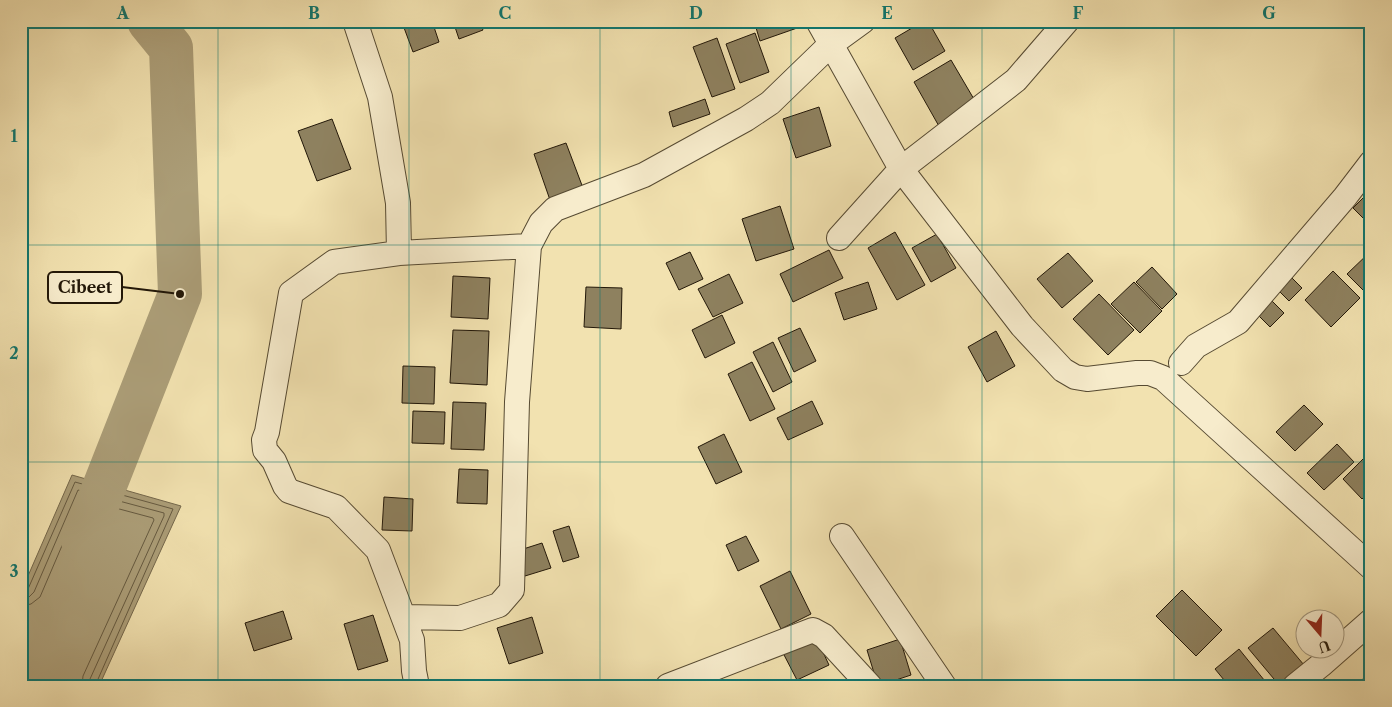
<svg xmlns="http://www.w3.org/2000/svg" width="1392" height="707" viewBox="0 0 1392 707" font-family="'Libre Caslon Text',serif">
	<rect width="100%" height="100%" fill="#f2e2b0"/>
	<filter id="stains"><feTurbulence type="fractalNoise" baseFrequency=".004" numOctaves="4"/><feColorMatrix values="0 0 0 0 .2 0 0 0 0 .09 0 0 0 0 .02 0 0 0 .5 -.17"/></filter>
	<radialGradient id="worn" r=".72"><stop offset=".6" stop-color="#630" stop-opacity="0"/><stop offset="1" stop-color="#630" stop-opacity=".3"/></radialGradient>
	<path fill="#ab9d77" stroke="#74674b" d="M72,475L181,506L99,686H21V592Z"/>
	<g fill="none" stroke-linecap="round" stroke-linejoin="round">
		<path stroke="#665a40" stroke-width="1" d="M21,592H25L28,589L75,482L173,509L95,686
			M21,599L29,597L34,592L78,490L164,513V516L90,679L89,686
			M21,606L31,604L40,597L82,499L153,518L154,520L83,676L82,686"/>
		<path stroke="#ab9d77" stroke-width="44" d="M83,541L180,294L171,48L149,21"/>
	</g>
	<path fill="#8e815f" stroke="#221708" d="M412,21H432L439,42L413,52L403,25Z
		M453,21H479L483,30L459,39Z
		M564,21H585L566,28Z
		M754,21H798L800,27L760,41Z
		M924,21H928L945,51L913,70L895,38Z
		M755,33L769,72L740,83L726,44Z
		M717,38L735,89L712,97L693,47Z
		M951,60L978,106L940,128L914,82Z
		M705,99L710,114L673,127L669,112Z
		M819,107L831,146L796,158L783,119Z
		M332,119L351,169L317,181L298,131Z
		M566,143L583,188L550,200L534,154Z
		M1371,190V226L1353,208Z
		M780,206L794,249L756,261L742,219Z
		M895,232L925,285L897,300L868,248Z
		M937,234L956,268L931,282L912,248Z
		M829,250L843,278L793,302L780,274Z
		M1371,251V297H1370L1347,274Z
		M690,252L703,279L679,290L666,263Z
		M1068,253L1093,281L1062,308L1037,279Z
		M1152,267L1177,294L1162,309L1136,282Z
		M1333,271L1360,298L1331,327L1305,300Z
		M1286,272L1302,288L1289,301L1273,285Z
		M729,274L743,303L713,317L698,289Z
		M453,276L490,278L488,319L451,317Z
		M868,282L877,309L844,320L835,293Z
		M1134,282L1162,311L1140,333L1111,304Z
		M586,287L622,288L621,329L584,327Z
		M1099,294L1134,330L1108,355L1073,319Z
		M1267,296L1284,313L1270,327L1253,310Z
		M722,315L735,343L705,358L692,330Z
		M800,328L816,361L794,372L778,338Z
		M453,330L489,331L487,385L450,383Z
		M996,331L1015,366L987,382L968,347Z
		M773,342L792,382L773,392L753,352Z
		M752,362L775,409L750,421L728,374Z
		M403,366L435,367L434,404L402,403Z
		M812,401L823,424L788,440L777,418Z
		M453,402L486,403L484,450L451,449Z
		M1304,405L1323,424L1295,451L1276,432Z
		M413,411L445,412L444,444L412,443Z
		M724,434L742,472L716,484L698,447Z
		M1337,444L1354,462L1324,490L1307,473Z
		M1368,454L1371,457V490L1362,499L1343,479Z
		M459,469L488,470L487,504L457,503Z
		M384,497L413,499L412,531L382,530Z
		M569,526L579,557L563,562L553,531Z
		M746,536L759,561L738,571L726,545Z
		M542,543L551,568L525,576L517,551Z
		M790,571L811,614L781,629L760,586Z
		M1182,590L1222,630L1196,656L1156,616Z
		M283,611L292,639L254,651L245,623Z
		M373,615L388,661L358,670L344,624Z
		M532,617L543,653L509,664L497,628Z
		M1273,628L1304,665L1279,685L1248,648Z
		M815,635L829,665L797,680L782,651Z
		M900,639L911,675L878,686L867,650Z
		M1239,649L1269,686H1229L1215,669Z
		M1364,678L1370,686H1355Z"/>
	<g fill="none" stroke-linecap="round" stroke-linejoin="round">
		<g stroke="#564a32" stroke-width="26">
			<path id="street" d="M355,21L380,97L398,203L399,253L334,262L291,293L267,432L264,440L265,450L274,461L285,486L289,491L336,507L378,550L412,640L414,671L417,686
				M818,21L901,169L1022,326L1063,370L1075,377L1087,379L1137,373H1150L1163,378L1371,567
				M839,238L901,169L1016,80L1067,21
				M399,253L529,246
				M1181,363L1196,346L1238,322L1345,197L1371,163
				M842,536L944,686
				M404,617L460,618L499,605L512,590L517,402L529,246L541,223L555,209L644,175L746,119L770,103L830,45L863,21
				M668,686L813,630L824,636L870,686
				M1295,686L1321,665L1371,621"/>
		</g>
		<use href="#street" stroke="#f7eccc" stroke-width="24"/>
	</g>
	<path fill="none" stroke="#0f766e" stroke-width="1" stroke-opacity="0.55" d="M218,21V686M409,21V686M600,21V686M791,21V686M982,21V686M1174,21V686M21,245H1371M21,462H1371"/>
	<path fill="none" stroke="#221708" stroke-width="2" d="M180 294L122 287"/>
	<circle fill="#221708" stroke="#f7eccc" stroke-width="2" cx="180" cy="294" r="5"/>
	<rect fill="#f7eccc" stroke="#221708" stroke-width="2" x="48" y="272" width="74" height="31" rx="5"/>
	<g font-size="16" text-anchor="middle" font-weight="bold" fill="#221708">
		<text x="85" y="293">Cibeet</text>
	</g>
	<rect width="1392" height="707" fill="none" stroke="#f2e2b0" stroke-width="55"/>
	<g transform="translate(1320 634) rotate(161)"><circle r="24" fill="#f7eccc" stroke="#a2977e"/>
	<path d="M0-4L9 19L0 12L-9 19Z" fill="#8f2418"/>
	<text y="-8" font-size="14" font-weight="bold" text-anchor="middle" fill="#221708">U</text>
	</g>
	<rect x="28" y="28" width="1336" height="652" fill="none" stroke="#0f766e" stroke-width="2"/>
	<g font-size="16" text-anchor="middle" font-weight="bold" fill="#0f766e">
		<text x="123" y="19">A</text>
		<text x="314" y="19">B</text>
		<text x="505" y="19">C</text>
		<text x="696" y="19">D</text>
		<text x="887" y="19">E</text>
		<text x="1078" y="19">F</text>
		<text x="1269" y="19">G</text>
		<text x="14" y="142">1</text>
		<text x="14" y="359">2</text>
		<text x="14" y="577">3</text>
	</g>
	<rect width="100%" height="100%" filter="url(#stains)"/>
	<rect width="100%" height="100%" fill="url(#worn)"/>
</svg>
